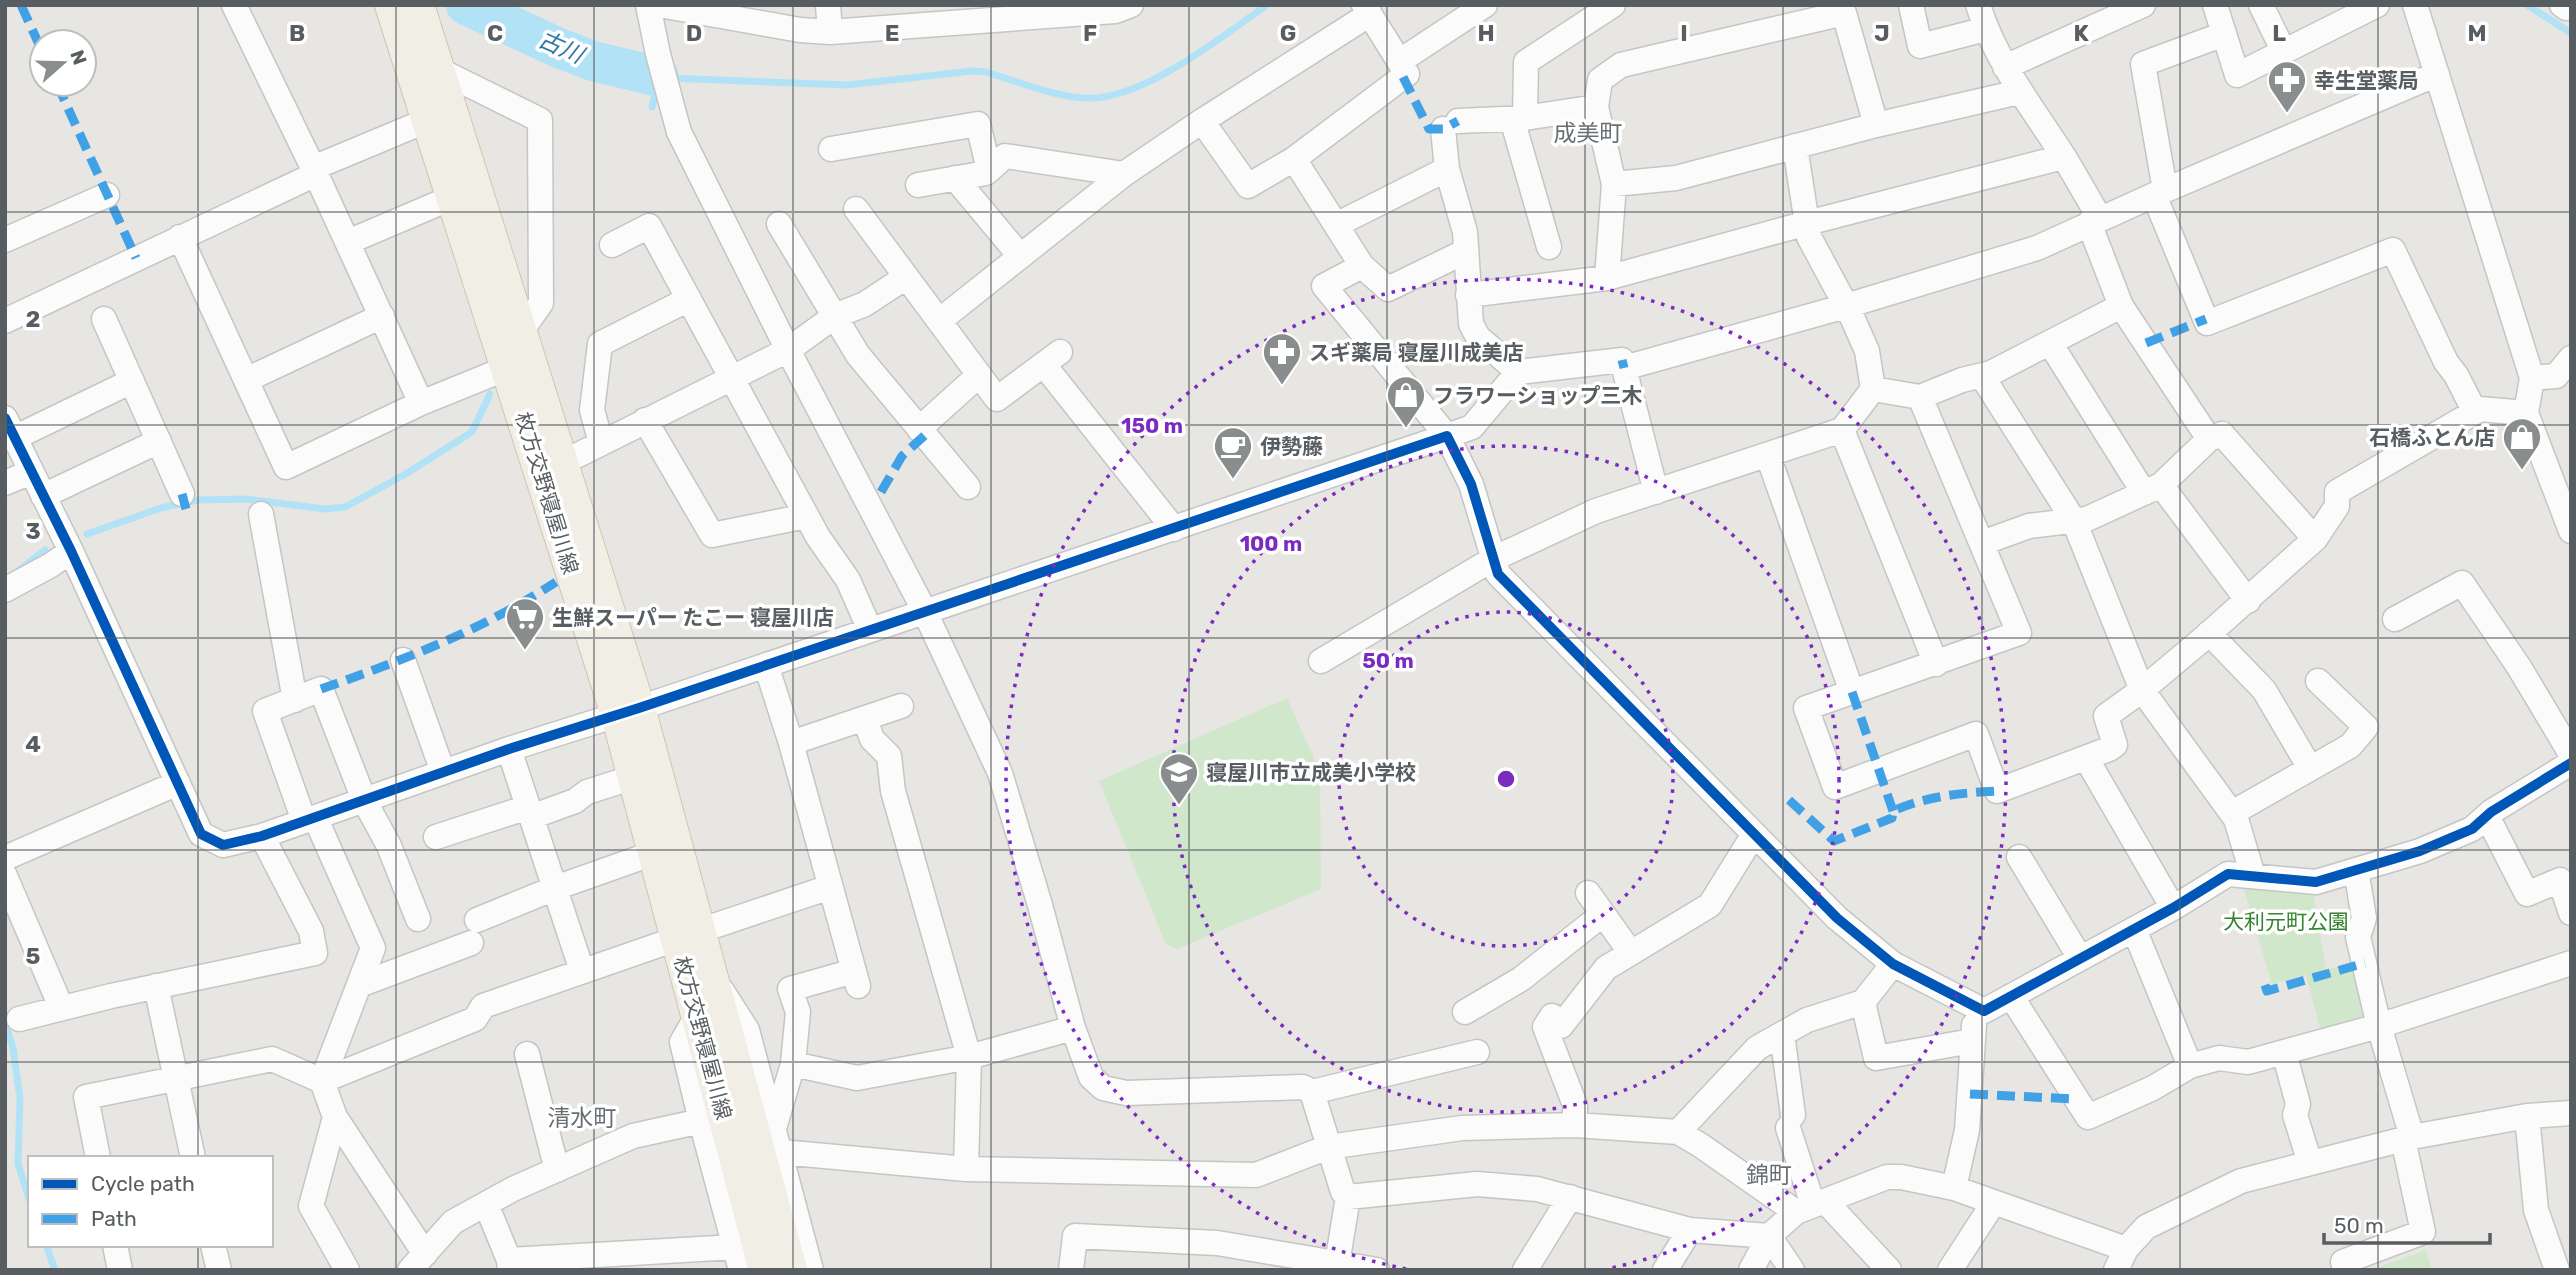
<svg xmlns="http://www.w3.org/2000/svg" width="2576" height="1275" viewBox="0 0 2576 1275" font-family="Rubik,'Noto Sans JP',sans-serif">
	<rect width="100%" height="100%" fill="#e8e6e2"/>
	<path fill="#d1e7cb" d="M1287,698L1320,772L1321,889L1177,949L1166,944L1099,781Z
		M2312,886L2326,969L2359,963L2371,1012L2362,1026L2322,1036L2306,975L2272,984L2243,887Z
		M2426,1250L2432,1270H2371Z"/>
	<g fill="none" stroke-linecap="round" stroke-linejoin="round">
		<path stroke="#b2e2f6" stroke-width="7" d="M2527,5L2571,33
			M668,78L847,85L972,71L986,72C1017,81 1051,96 1084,98C1141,102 1221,37 1267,5
			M652,107L658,84
			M87,534L161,508L198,500L245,499L325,509L345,507L404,475L472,432L490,394
			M18,571L45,550
			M5,1023L13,1048L20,1098L18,1164L30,1202
			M46,1245L55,1270"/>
		<path stroke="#b2e2f6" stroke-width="40" d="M466,5L559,48L593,61L659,77"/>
		<g stroke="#c4c5c5" stroke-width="27">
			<path id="minor" d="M234,5L316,174L421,403
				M648,5L658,54L679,132L788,350L924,610L1000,773L1040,905L1073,1028L1091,1077L1103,1088L1126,1093L1303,1087L1312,1092L1477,1052
				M659,5L800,30L830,32L1115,11L1131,5
				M828,5L830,32
				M1911,5L1920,46L1986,29
				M1978,5C1996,62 2032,107 2064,157C2076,177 2088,198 2100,219
				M2215,5L2237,75L2377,5
				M2261,5L2284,52
				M2415,5L2532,378L2526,413L2571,531
				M2562,5L2566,8L2568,5
				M1400,61L1485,5
				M2005,67L2143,5
				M439,70L540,120L541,303L522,330
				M1525,118L1526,62L1613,5
				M1512,119L1549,247
				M1202,121L1248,186L1294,159L1407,74L1364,5
				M1458,121L1525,118L1596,107
				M1443,129L1447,169L1465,232L1471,324L1478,337L1518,372L1622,360
				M831,149L978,124L989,170
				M1294,159L1362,266L1388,289L1464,252
				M313,168L428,120
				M955,178L1020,256
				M1614,184L1676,178L1876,125L2019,92
				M918,185L986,173L1005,156L1124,174
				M2165,190L2143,64L2224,34
				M2154,195L2207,323L2393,250L2446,362L2456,375L2475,412
				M856,209L997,399L1060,352
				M2089,223L2121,306L2209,439
				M779,224L858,355L968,487
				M1336,225L1447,169
				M180,237L286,467L421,403L507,368
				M5,240L107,195
				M348,242L451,198
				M612,245L649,226L818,537L848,580L870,630
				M1362,266L1324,286L1447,436L1472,427L1518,372
				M1607,278L1614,184L1596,107L1600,80L1621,65L1844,13L1876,125
				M1468,295L1607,278L1807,223L2063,157
				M104,319L182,494
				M5,321L316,174
				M939,321L1124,174L1202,121L1370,14
				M2050,343L2144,493
				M1044,365L1174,529
				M1982,376L2074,521L2142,690L2236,819L2253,876
				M2532,378L2556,376L2571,358
				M246,380L382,316
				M1873,389L1920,397L1962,380L1991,373L2121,306
				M5,418L71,551L201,834L223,845L262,836L509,749L639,708L1447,436L1471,484L1498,574L1837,918L1893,964L1984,1011L2173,908L2228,874L2316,882L2420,851L2472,829L2491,812L2571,763
				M645,420L712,535L806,516
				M919,429L979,375
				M1842,430L1936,664
				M14,438L132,381
				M601,443L592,410L600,344L689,299
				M1768,456L1852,692L1806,708L1835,787L1976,734L1997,791L2109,749L2115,745L2106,716L2142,690L2204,638L2315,539L2337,506V492L2480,409L2526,413
				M564,462L788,350L835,316L865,304L906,277
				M5,483L31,472
				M2161,485L2248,601
				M1656,492L1624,368L1846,306L2037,248L2154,195L2437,74
				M43,496L159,441
				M261,514L295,700
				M1982,543L2029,526L2087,519L2161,485L2209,439L2222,434L2315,539
				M5,590L51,565L71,551
				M2395,619L2462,583L2519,667L2571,754
				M2209,633L2264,690L2310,768
				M403,660L443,772
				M1321,661L1493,559L1596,511L1842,430L1873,389L1867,351L1852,317L1809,237L1795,146
				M766,665L791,743L858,986
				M1852,692L2019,633L1920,397
				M865,719L872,739L889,756L893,791L969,1057L966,1169
				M791,743L901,706
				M509,749L582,971
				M2086,758L2173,908
				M2232,813L2350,746L2366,727L2318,681
				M2487,816L2527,894L2560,880L2571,913
				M315,817L373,948L322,1081L335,1117L425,1254
				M531,817L575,801L587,792L634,777
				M304,821L265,711L321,689L364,800L389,846L418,919
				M436,837L528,807
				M2019,857L2080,958
				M5,858L178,783
				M2356,870L2364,918L2358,937L2379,1026L2412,1137
				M5,876L61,1007
				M1588,893L1631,953
				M477,920L555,888L654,853
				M2134,929L2190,1066
				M699,931L830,887
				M359,985L471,943
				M156,986L193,1158
				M722,991L747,1030L811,1270
				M2011,996L2088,1117L2153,1088L2190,1066L2219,1058L2248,1062L2379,1026L2571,963
				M1863,1002L1893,964
				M1465,1012L1521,979L1603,914
				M19,1019L111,996L315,953L311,931L262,836
				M1782,1034L1793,1115
				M2284,1052L2298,1104L2295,1115L2310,1163
				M527,1054L557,1170
				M793,1064L857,1078L969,1057L1073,1028
				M1312,1092L1343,1192L1348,1197L1336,1270
				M2527,1116L2536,1210L2557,1270
				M335,1117L311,1206L347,1270
				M701,1121L741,1270
				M1575,1125V1105L1545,1027L1552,1016L1561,1026L1606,968L1710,905L1754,834
				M774,1128L793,1064L798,1012L790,989L854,971
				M1788,1128L1813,1205
				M1678,1132L1757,1048L1807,1020L1863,1002L1876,1058L1972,1041
				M781,1152L966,1169L1256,1175L1328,1147L1462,1128L1575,1125L1678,1132L1700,1145L1796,1212
				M98,1158L86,1097L272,1059L322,1081L475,1019L483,1006L676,939
				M1954,1188L1967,1130L1974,1025
				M1348,1197L1477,1184L1537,1189L1690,1230L1769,1236L1792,1270
				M1825,1201L1889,1270
				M486,1204L509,1260L510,1270
				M115,1245L120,1270
				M213,1245L219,1270
				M509,1260L735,1247
				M410,1270L453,1222L513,1189L633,1136L701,1121L682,1042L697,1016
				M1071,1270L1075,1236L1217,1243L1377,1270
				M1525,1270L1570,1197
				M1665,1270L1690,1230
				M1751,1270L1769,1236L1796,1212L1887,1177H1901L1954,1188L2126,1249
				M1950,1270L1994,1202
				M2116,1270L2126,1249L2146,1227L2241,1181L2412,1137L2527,1116L2571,1113
				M2346,1270L2343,1262L2423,1232L2403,1139"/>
		</g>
		<g stroke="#d3c4ad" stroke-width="34">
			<path id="major" d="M391,5L617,714L765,1270
				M418,5L639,708L791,1270"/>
		</g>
		<use href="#minor" stroke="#fcfbfb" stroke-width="24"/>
		<use href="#major" stroke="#f1eee5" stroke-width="32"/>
		<path stroke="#41a1e6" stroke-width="9" stroke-dasharray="18 9" stroke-linecap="butt" d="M21,5L42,51
			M1403,77L1429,129H1443L1458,121
			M57,84L136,258
			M2146,343L2206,319
			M1622,360L1624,368
			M881,492L902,456L925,435
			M182,494L186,509
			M321,689C406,659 480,631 556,582
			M1852,692L1893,811
			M1789,800L1834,841L1892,818L1893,811C1927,796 1960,793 1997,791
			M2265,985L2267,991L2365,963
			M1970,1094L2075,1099"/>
		<g stroke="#fff" stroke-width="15">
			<path id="cycleway" d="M5,418L71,551L201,834L223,845L262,836L509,749L639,708L1447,436L1471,484L1498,574L1837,918L1893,964L1984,1011L2173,908L2228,874L2316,882L2420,851L2472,829L2491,812L2571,763"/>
		</g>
		<use href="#cycleway" stroke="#0057b8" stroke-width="10"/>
	</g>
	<path fill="none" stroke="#575d61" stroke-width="2" stroke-opacity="0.55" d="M198,5V1158M396,5V1270M594,5V1270M793,5V1270M991,5V1270M1189,5V1270M1387,5V1270M1585,5V1270M1783,5V1270M1982,5V1270M2180,5V1270M2378,5V1270M5,212H2571M5,425H2571M5,638H2571M5,850H2571M5,1062H2571M198,1245V1270"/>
	<g fill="none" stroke="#7b2cbf" stroke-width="3.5" stroke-dasharray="3.5 7">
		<circle cx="1506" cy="779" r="167"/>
		<circle cx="1506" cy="779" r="333"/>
		<path d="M1406 1269A500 500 0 1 1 1606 1269"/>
	</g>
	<defs>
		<g id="pharmacy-pin" transform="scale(2.0125)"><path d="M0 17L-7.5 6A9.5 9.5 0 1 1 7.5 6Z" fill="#8a8d8e" stroke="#fff"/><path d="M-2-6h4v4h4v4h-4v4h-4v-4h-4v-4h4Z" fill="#fff"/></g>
		<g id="shop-pin" transform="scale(2.0125)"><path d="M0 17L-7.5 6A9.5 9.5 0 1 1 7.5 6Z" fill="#8a8d8e" stroke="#fff"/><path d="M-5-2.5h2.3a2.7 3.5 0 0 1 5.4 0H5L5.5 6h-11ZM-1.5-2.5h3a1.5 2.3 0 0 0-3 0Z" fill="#fff"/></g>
		<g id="cafe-pin" transform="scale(2.0125)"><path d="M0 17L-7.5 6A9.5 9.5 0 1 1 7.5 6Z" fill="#8a8d8e" stroke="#fff"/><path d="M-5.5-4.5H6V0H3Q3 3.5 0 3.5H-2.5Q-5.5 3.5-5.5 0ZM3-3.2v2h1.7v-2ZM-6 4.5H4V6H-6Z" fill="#fff"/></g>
		<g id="supermarket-pin" transform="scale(2.0125)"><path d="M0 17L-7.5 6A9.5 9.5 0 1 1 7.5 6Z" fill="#8a8d8e" stroke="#fff"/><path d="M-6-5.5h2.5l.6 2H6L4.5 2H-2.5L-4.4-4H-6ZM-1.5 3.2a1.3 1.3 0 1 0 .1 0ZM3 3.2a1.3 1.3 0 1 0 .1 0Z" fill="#fff"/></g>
		<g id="school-pin" transform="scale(2.0125)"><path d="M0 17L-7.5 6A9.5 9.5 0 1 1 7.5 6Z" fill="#8a8d8e" stroke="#fff"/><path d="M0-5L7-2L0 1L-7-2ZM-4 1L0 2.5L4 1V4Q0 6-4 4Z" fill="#fff"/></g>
	</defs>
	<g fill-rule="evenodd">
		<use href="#pharmacy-pin" x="2287" y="80"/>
		<use href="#pharmacy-pin" x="1282" y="352"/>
		<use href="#shop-pin" x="1406" y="395"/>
		<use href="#shop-pin" x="2522" y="437"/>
		<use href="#cafe-pin" x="1233" y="446"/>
		<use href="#supermarket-pin" x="525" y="617"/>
		<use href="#school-pin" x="1179" y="772"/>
	</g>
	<g text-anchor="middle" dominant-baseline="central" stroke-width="7" stroke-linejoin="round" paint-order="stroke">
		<g font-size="21" font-weight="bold" fill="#575d61" stroke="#fff" text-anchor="start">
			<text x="2314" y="80">幸生堂薬局</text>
			<text x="1309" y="352">スギ薬局 寝屋川成美店</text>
			<text x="1433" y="395">フラワーショップ三木</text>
			<text x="2495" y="437" text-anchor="end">石橋ふとん店</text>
			<text x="1260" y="446">伊勢藤</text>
			<text x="552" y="617">生鮮スーパー たこー 寝屋川店</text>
			<text x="1206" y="772">寝屋川市立成美小学校</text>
		</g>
		<g font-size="21" fill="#575d61" stroke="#fff">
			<text transform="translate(547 493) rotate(73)">枚方交野寝屋川線</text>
			<text transform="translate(703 1038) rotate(75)">枚方交野寝屋川線</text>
		</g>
		<g font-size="21" fill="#34832d" stroke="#fff">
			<text x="2286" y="921">大利元町公園</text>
		</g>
		<g font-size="23" font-style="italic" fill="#2f77a5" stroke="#fff">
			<text transform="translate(561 47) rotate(24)">古川</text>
		</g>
		<g font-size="23" fill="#686f73" stroke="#fff">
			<text x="1588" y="133">成美町</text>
			<text x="582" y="1118">清水町</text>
			<text x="1769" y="1175">錦町</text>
		</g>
	</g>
	<g font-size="23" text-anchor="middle" font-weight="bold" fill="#575d61" stroke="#fff" stroke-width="7" stroke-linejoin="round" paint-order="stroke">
		<text x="297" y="41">B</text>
		<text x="495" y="41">C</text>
		<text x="694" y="41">D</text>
		<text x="892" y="41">E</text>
		<text x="1090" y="41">F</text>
		<text x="1288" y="41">G</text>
		<text x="1486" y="41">H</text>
		<text x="1684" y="41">I</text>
		<text x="1882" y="41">J</text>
		<text x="2081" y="41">K</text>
		<text x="2279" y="41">L</text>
		<text x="2477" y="41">M</text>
		<text x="33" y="327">2</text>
		<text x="33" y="539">3</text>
		<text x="33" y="752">4</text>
		<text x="33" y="964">5</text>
	</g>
	<circle cx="1506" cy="779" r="10" fill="#7b2cbf" stroke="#fff" stroke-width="3.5"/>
	<g font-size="21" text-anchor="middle" font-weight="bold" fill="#7b2cbf" stroke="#fff" stroke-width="7" stroke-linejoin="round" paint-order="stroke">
		<text x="1152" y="433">150 m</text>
		<text x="1271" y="551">100 m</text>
		<text x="1388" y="668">50 m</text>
	</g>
	<rect width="2576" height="1275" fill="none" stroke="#575d61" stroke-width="14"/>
	<rect x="28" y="1156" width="245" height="91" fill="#ffffff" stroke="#bcbec0" stroke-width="2"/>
	<rect x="42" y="1179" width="35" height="10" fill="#0057b8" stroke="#bcbec0" stroke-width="2"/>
	<text x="91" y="1191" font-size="21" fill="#575d61">Cycle path</text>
	<rect x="42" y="1214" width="35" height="10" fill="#41a1e6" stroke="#bcbec0" stroke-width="2"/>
	<text x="91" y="1226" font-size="21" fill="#575d61">Path</text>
	<g transform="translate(63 63) rotate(70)"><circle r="33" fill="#ffffff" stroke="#bcbec0" stroke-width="2"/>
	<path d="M0-5L12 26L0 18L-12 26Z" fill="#8a8d8e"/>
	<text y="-10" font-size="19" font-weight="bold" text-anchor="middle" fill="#575d61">N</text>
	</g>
	<path d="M2324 1233v10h166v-10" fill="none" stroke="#575d61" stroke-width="3.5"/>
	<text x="2334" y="1233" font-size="21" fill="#575d61" stroke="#ffffff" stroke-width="5" paint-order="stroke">50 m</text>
</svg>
